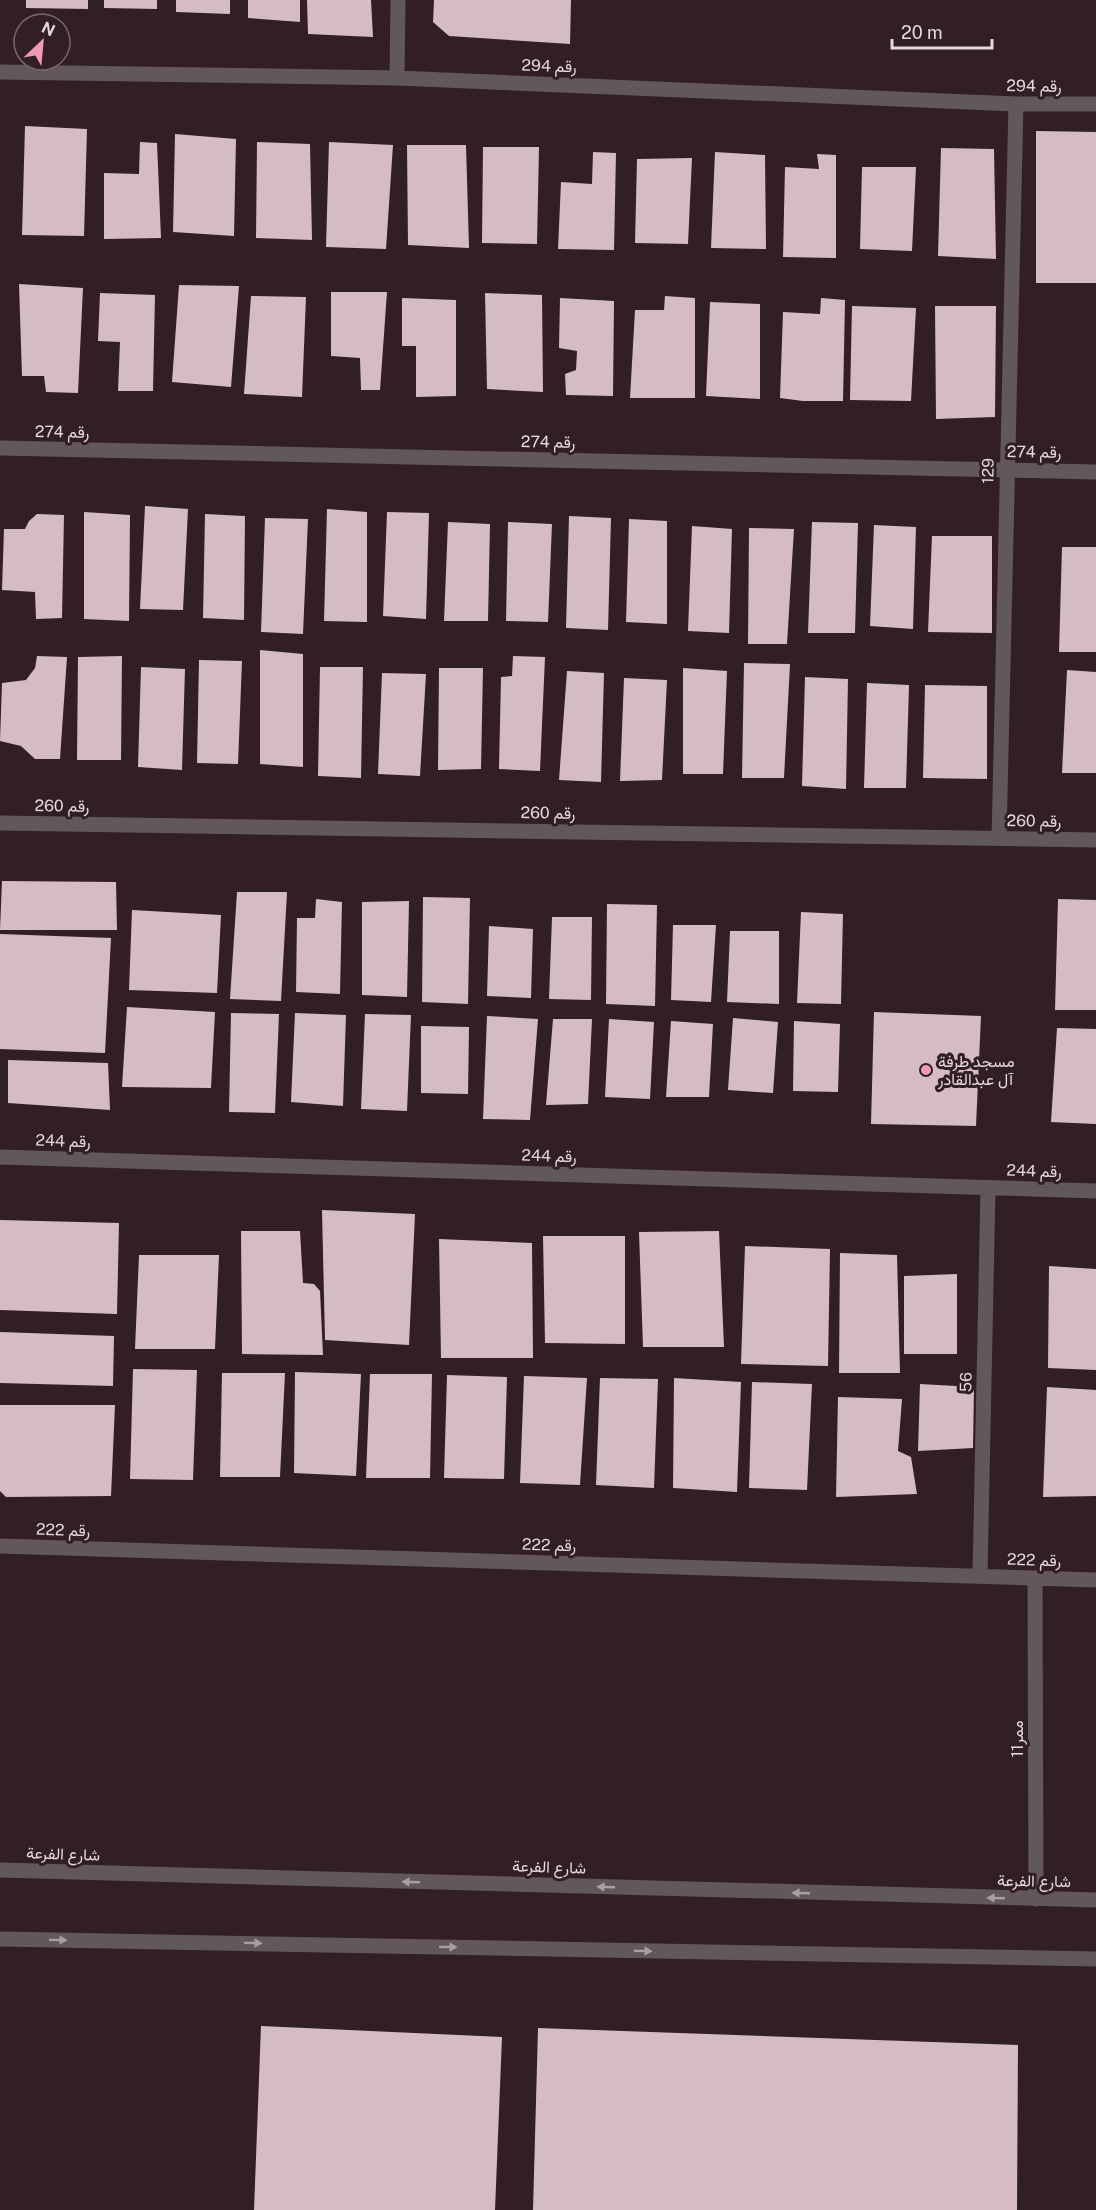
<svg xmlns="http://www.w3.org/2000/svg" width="1096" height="2210" viewBox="0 0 1096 2210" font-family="'Public Sans',Vazirmatn,sans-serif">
	<rect width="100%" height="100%" fill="#311f25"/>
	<path fill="#d5bcc3" d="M26,0H88V9L26,8Z
		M104,0H157V9L104,8Z
		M176,0H230V14L176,12Z
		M248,0H300V22L248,18Z
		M307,0H371L373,37L308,34Z
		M434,0H571L570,44L449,36L433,22Z
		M25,126L87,129L84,236L22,235Z
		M1036,131L1096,132V283H1036Z
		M175,134L236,139L234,236L173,232Z
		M140,142L157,143L161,238L104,239V173L139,174Z
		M257,142L310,144L312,240L256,238Z
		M329,142L393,145L386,249L326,247Z
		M407,145H466L469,248L408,245Z
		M483,147H539L537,244L482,243Z
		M941,148L994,149L996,259L938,256Z
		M593,152L616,153L614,250L558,249L561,182L592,184Z
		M715,152L765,155L766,249L711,248Z
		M817,154L836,155V258L783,257L785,167L819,169Z
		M692,158L688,244L635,243L637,159Z
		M862,167H916L912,251L860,249Z
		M19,284L83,288L78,393L46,392L44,376H22Z
		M179,285L239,286L231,387L172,382Z
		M331,292H387L380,390H361L360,358L331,356Z
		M100,293L155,295L153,391H118L120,342L98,341Z
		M485,293L542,295L543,392L487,389Z
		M251,296L306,297L302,397L244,394Z
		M665,296L695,298V398H630L635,310H664Z
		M402,298L456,300V396L416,397V346H402Z
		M560,298L614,301L613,396L566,395L565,374L576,370L577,351L559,348Z
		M821,298L845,300L843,401H803L780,398L783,312L820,314Z
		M710,302L760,304V399L706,396Z
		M852,306L916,308L911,401L850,400Z
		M935,306H996L995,417L936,419Z
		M145,506L188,509L183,610L140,609Z
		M327,509L367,512V622L324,621Z
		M84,512L130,515L129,621L84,619Z
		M387,512L429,513L426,619L383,616Z
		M37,514L64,515L62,618L36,619L35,592L2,590L4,529H25L29,521Z
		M205,514L245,516L244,620L203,618Z
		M569,516L611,518L608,630L566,628Z
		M265,518L308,519L303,634L261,632Z
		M629,519L667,521V624L626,622Z
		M448,522L490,524L488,621H444Z
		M508,522L552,524L548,622L506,621Z
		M812,522L858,523L855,633H808Z
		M874,525L916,527L913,629L870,626Z
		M692,526L732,529L729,633L688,631Z
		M749,528L794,529L787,644H748Z
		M932,536H992V633L928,632Z
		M1062,547H1096V652H1059Z
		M260,650L303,654V767L260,764Z
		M37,656L67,657L60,759H35L21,746L0,741L2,683L26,680L35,668Z
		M122,656L121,760H77L78,657Z
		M513,656L545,657L540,771L499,769L501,677L512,676Z
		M199,660L242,661L238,764L197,763Z
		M744,663L790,664L784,778H742Z
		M141,667L185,669L182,770L138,767Z
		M320,667H363L361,778L318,776Z
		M439,668H483L481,769L438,770Z
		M683,668L727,671L723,774H683Z
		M1067,670L1096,672V773H1062Z
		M567,671L604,673L601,782L559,780Z
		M382,673L426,674L420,776L378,774Z
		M805,677L848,679L846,789L802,786Z
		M624,678L667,680L662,780L620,781Z
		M867,683L909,685L906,788H864Z
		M925,685L987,686V779L923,778Z
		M2,881L116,882L117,930H0Z
		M237,892H287L281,1001L230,999Z
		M423,897L470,898L468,1004L422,1002Z
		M316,899L342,902L340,994L296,992L297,918H315Z
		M1058,899L1096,900V1010H1055Z
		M409,901L407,997L362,995V902Z
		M607,904L657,905L655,1006L606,1004Z
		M132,910L221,915L217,993L129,990Z
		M801,912L843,914L841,1004L797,1003Z
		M552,917H592L591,1000L549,999Z
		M673,925H716L711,1002L671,1000Z
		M489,926L533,929L531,998L487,996Z
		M730,931H779V1004L727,1002Z
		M0,934L111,938L105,1053L0,1049Z
		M127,1007L215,1012L211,1088L122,1087Z
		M874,1012L981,1016L976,1126L871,1124Z
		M231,1013L279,1014L275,1113L229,1112Z
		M295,1013L346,1015L343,1106L291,1102Z
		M365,1014L411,1015L407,1111L361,1109Z
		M487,1016L538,1019L530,1120L483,1119Z
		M733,1018L778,1022L773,1093L728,1090Z
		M553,1019H592L588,1104L546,1105Z
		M609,1019L654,1022L650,1099L605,1097Z
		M671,1021L713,1024L709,1097H666Z
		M794,1021L840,1024L838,1092L793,1091Z
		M421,1026L469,1027L468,1094L421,1093Z
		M1057,1028L1096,1029V1124L1051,1122Z
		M8,1060L108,1063L110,1110L8,1103Z
		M322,1210L415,1214L409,1345L325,1340Z
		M0,1220L119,1223L117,1314L0,1310Z
		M241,1231H300L303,1283L314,1284L320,1291L323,1355L242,1354Z
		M719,1231L724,1347H643L639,1232Z
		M543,1236H625V1344L545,1343Z
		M439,1239L532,1243L533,1358H441Z
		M745,1246L830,1249L828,1366L741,1364Z
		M840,1253L897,1255L900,1373H839Z
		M139,1255H219L215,1349H135Z
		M1049,1266L1096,1269V1370L1048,1368Z
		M957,1274V1354H904V1276Z
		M0,1332L114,1336L113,1386L0,1383Z
		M133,1369L197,1370L193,1480L130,1479Z
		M295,1372L361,1374L356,1476L294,1473Z
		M222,1373H285L280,1477H220Z
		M370,1374H432L430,1478H366Z
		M447,1375L507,1377L504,1479L444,1478Z
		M524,1376L587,1378L580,1485L520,1483Z
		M600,1378L658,1379L654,1488L596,1485Z
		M674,1378L741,1382L737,1492L673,1488Z
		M752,1382L812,1384L807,1490L749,1488Z
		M920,1384L974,1387L973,1448L918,1451Z
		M1047,1387L1096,1390V1496L1043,1497Z
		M838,1397L902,1399L898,1451L911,1457L917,1494L836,1497Z
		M0,1405H115L111,1496L6,1497L0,1491Z
		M261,2026L502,2037L495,2210H254Z
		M538,2028L1018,2045L1017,2210H533Z"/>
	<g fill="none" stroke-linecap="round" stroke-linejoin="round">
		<path stroke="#62585b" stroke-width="15" d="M0,72L397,78L1016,104H1096
			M397,78L398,0
			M0,448L1096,472
			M0,823L1096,840
			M999,838L1016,104
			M0,1157L1096,1191
			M0,1546L1096,1580
			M980,1576L988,1188
			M1035,1578L1036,1899
			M0,1870L1096,1900
			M0,1939L1096,1959"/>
	</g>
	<defs><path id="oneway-solid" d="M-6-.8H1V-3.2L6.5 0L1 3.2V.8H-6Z" transform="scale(1.5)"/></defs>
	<g fill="#aa9ea2">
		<use href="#oneway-solid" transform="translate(411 1882) rotate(-178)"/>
		<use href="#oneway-solid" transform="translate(606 1887) rotate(-178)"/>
		<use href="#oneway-solid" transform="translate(801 1893) rotate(-178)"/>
		<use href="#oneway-solid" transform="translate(996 1898) rotate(-178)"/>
		<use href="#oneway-solid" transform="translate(58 1940) rotate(1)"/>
		<use href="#oneway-solid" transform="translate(253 1943) rotate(1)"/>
		<use href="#oneway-solid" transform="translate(448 1947) rotate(1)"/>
		<use href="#oneway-solid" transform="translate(643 1951) rotate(1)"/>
	</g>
	<circle fill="#f09ab7" stroke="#311f25" stroke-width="2" cx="926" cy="1070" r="6"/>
	<g text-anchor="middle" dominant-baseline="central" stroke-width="6" stroke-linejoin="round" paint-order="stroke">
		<g font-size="16" fill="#e5d8dc" stroke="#311f25">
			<text transform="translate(549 66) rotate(2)">رقم 294</text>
			<text transform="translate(1034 86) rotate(1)">رقم 294</text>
			<text transform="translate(62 432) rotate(1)">رقم 274</text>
			<text transform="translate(548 442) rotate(1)">رقم 274</text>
			<text transform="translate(1034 452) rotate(1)">رقم 274</text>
			<text transform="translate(988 471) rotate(-89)">129</text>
			<text transform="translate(62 806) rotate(1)">رقم 260</text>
			<text transform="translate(548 813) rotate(1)">رقم 260</text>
			<text transform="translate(1034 821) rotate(1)">رقم 260</text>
			<text transform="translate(63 1141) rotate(2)">رقم 244</text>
			<text transform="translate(549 1156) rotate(2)">رقم 244</text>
			<text transform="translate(1034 1171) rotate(2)">رقم 244</text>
			<text transform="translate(966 1382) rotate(-89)">56</text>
			<text transform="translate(63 1530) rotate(2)">رقم 222</text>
			<text transform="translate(549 1545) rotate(2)">رقم 222</text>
			<text transform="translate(1034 1560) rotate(2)">رقم 222</text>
			<text transform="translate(1017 1739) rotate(-90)">ممر11</text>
			<text transform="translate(63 1854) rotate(2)">شارع الفرعة</text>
			<text transform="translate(549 1867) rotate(2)">شارع الفرعة</text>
			<text transform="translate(1034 1881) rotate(1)">شارع الفرعة</text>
		</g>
		<g font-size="16" fill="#e5d8dc" stroke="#311f25" text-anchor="start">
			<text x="938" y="1061">مسجد طرفة<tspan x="938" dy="18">آل عبدالقادر</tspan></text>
		</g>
	</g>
	<g transform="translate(42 42) rotate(26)"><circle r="28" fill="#311f25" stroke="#79696e" stroke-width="1.5"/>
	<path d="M0-4.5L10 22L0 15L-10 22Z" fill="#f09ab7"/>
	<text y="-9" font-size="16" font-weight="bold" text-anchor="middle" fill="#e5d8dc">N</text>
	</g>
	<path d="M892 39v9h100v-9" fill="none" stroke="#e5d8dc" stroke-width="3"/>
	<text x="901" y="39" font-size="18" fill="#e5d8dc" stroke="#311f25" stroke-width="4.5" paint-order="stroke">20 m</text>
</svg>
